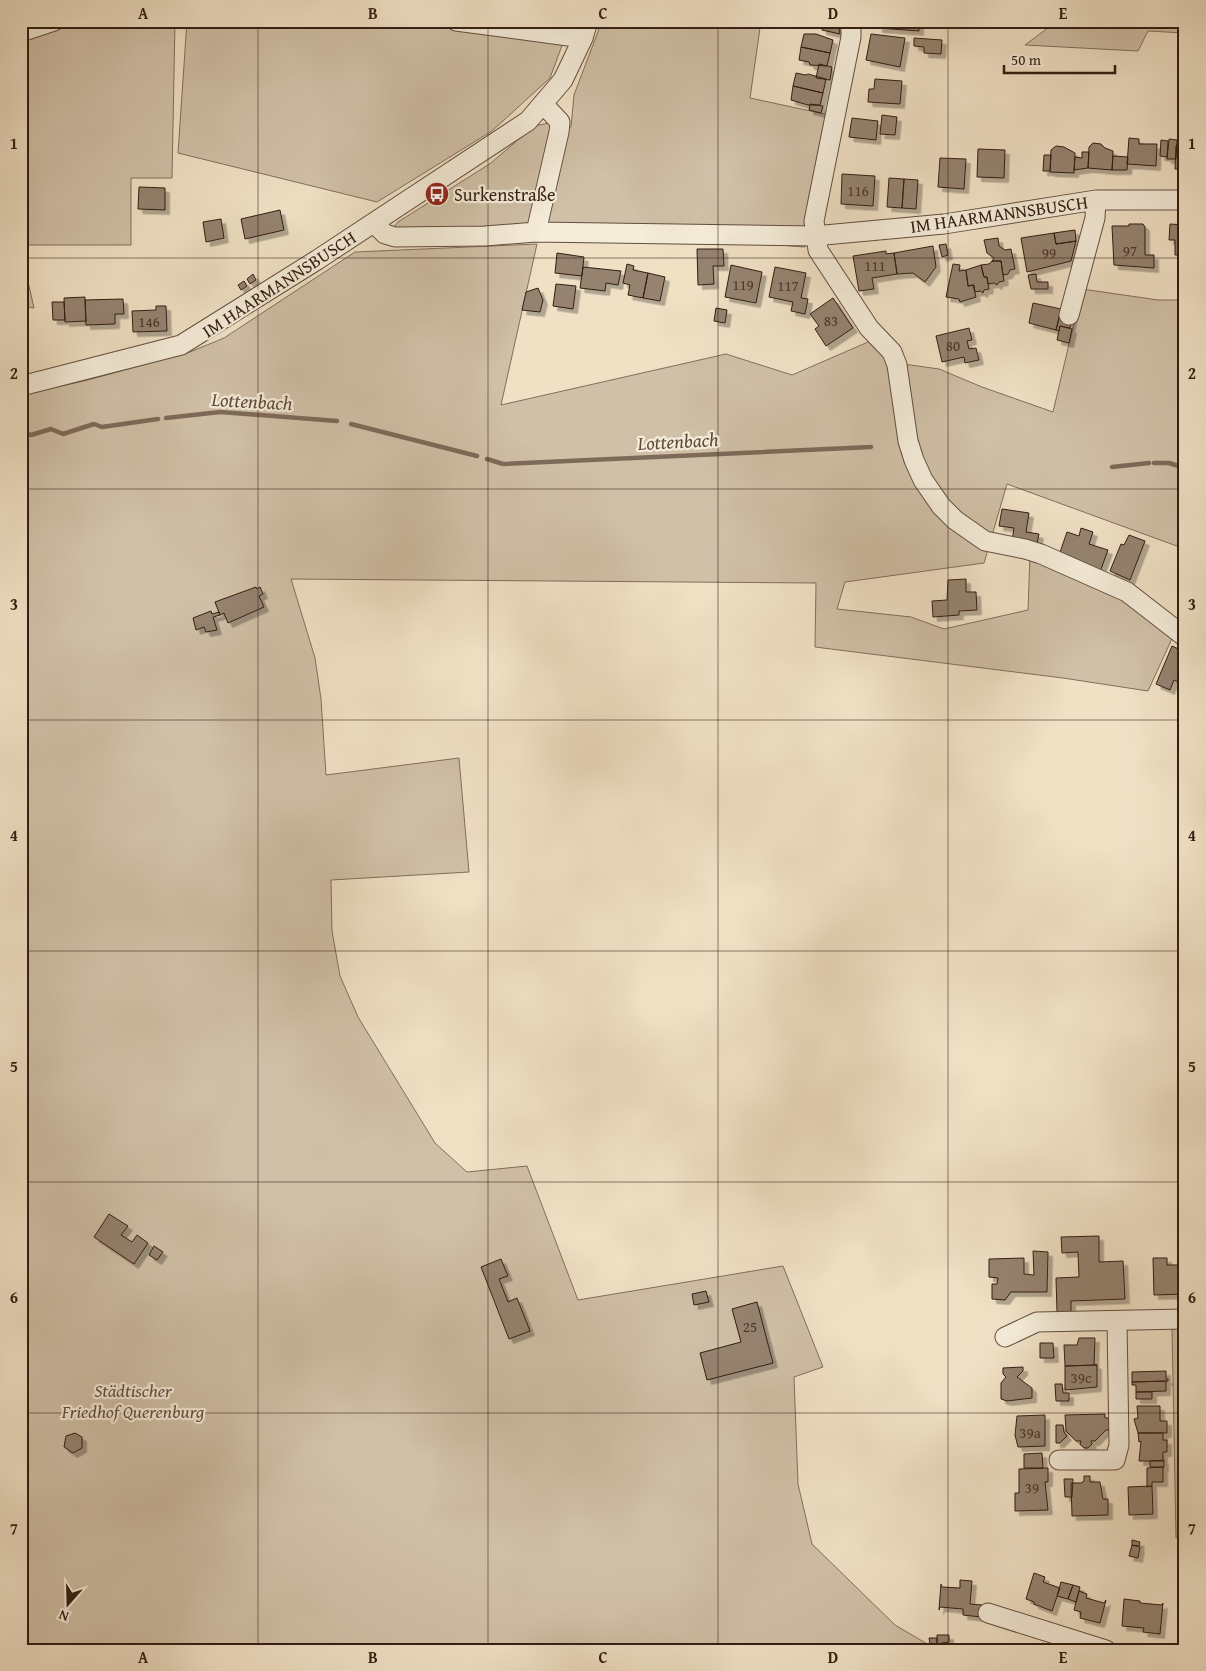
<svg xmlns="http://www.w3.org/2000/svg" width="1206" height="1671" viewBox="0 0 1206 1671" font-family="'Gentium Book Plus',serif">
	<defs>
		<filter id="shadow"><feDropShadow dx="4.5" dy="4.5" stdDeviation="0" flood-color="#0004"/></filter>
	</defs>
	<rect width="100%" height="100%" fill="#f0e1c5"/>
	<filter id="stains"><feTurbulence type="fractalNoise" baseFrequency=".004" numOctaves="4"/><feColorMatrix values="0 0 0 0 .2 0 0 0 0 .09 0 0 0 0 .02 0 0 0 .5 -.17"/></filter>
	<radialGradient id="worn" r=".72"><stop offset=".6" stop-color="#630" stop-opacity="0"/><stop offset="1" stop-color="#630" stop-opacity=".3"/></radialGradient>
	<path fill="#d0c0a7" stroke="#826e5c" d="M54,21H175L172,178H131V245H21V32Z
		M187,21H433L564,40L550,78L492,131L377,202L178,153Z
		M602,21H761L750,98L829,115L805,247L531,227L392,229L398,222L491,163L534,126L549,123L571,127L574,95Z
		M1057,21H1185V33L1148,31L1138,51L1025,45Z
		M537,244L501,405L726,354L792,375L875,339L889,362L939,369L982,387L1053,412L1082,289L1158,300H1185V549L1007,484L984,563L845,582L837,609L911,617L944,629L1028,610L1030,555L1138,603L1175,632L1148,691L1063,678L815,647L816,583L291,579L315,658L321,699L326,775L459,758L469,872L331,880L332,931L340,976L358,1017L435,1143L467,1172L527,1166L578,1300L783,1266L823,1367L794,1377L798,1484L812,1544L895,1625L929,1645L1022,1647L1036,1650H21V395L88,380L190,352L224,338L355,252Z
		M21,251L34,308L21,306Z
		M1172,1328H1185V1536L1176,1538Z"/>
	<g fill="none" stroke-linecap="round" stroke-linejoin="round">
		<path stroke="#7e6a59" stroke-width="4.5" d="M166,418L220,412L337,421
			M351,424L477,456
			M21,433L31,435L51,429L63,434L94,424L102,427L158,419
			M487,459L503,464L871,447
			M1154,463H1169L1185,468
			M1112,467L1149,463"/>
	</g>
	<path fill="#95836f" stroke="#331d12" filter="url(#shadow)" d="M822,21H838L840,34L822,30Z
		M878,21H919V31L878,28Z
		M804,34H816L833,40L830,53L801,47Z
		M871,34L905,38L900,67L866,60Z
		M914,38L942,40L941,54L924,53V47L914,46Z
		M801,47L830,53L827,66L810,65L809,62L799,60Z
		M819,64L832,67L830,80L816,78Z
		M796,73L806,75L808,74L826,79L823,93L793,86Z
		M875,79L902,81L900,104L868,102L869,89H874Z
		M793,86L823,93L820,105H808L791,100Z
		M810,104L823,106L821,113L809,110Z
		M882,115L897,117L895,135L880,134Z
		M852,118L878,121L876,140L849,137Z
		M1129,138L1139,139V144H1157L1156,166L1127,164Z
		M1169,139L1177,140L1176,159H1167Z
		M1161,140L1168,141L1167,157L1160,156Z
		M1093,143L1101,144L1105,148L1113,151L1112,170L1088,168L1089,147Z
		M1056,146L1064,147L1075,153L1074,173L1050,172L1051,150Z
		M1176,146L1185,147V170L1175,169Z
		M978,149L1005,150L1004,178L977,177Z
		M1082,152H1089L1088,168L1074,170L1075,157L1082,158Z
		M1044,155H1051L1050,171H1043Z
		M1113,156L1128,157L1127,170H1112Z
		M940,158L966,159L964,189L938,187Z
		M842,174L875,176L873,206L841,204Z
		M889,178L904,179L902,208L887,207Z
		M904,179L918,180L916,209L902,208Z
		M139,187L165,188V210L138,209Z
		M280,210L284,230L245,239L241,219Z
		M221,219L224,238L206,242L203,222Z
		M1129,224H1143L1145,227V255H1154V268L1114,265L1112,226H1129Z
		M1170,224L1185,225V255H1175V240H1169Z
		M1075,230L1076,241L1056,244L1054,233Z
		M1054,233L1056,244L1076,241L1071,261L1027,272L1021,238Z
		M998,238L999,246L1005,250L1011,249L1015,269L1010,270L1008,274L1003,275L1001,261H992L994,258L987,253L984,240Z
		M946,244L948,255L942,257L939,245Z
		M933,246L936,267L925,282L913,273L897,274L894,253Z
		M697,249H723L724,266H713L714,284L698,285Z
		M886,251V254L894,253L897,274L872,278L874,289L859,291L853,256Z
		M557,253L584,257L582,276L555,273Z
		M992,261H1001L1004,281L999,282L997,285L994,283L988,284L987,277H984L981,265L989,264Z
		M627,264L634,266L633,270L648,273L643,298L628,295L630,285L623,283Z
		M953,264L960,265L959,271L966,270L968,286L973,285L976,297L960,302L959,299L946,297Z
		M731,265L762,272L756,303L725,297Z
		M981,265L984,277H987L989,289L984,290L983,293L980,291L975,292L974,285L968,286L966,270Z
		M583,267L621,271L618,285L606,283L605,291L580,288Z
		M775,267L806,273L801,298L808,299L805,314L791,311L793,302L769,297Z
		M648,273L665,277L660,301L643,298Z
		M253,274L256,280L250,284L247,279Z
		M1036,274L1037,282H1048V289H1031L1028,275Z
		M244,281L247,286L241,290L238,285Z
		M556,284L576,286L573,309L553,306Z
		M538,288L543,300L540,312L522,310L526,292Z
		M85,297L86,321L65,322L64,298Z
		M833,298L853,328L826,346L815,329L819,326L810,314Z
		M123,299L124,314H115V324L86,325L85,300Z
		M52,302H64L65,320H53Z
		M1033,303L1061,309L1056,330L1029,323Z
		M156,306H166L167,331L133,332L132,311L156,310Z
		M716,308L727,310L725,323L714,321Z
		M1060,314L1073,316L1070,328L1060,326L1059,331L1056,330Z
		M1060,326L1072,329L1069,343L1057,340Z
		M969,328L972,340L967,341L969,349L976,348L979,360L965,363L964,357L942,362L936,336Z
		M1002,509L1029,513L1026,532L1039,534L1037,544L1012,541L1014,528L999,526Z
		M1081,528L1093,532L1089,544L1108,550L1100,572L1058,558L1067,532L1079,536Z
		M1129,535L1145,541L1130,580L1110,571L1121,544L1124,545Z
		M966,579V592H976L977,610L959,611V615L933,617L932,601L947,600L948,580Z
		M256,587L257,589L260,587L263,594L259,596L264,607L228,623L224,613L220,615L215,602Z
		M211,611L212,614L219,612L220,615L213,617L217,630L206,632L204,627L196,630L193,618Z
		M1172,646L1185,652V677L1182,684L1174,680L1170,690L1156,684Z
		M109,1214L128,1226L121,1235L132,1242L137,1235L148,1243L134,1264L94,1237Z
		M1099,1236V1262L1123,1261L1125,1299L1071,1301V1312H1057L1056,1278L1079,1277L1078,1252L1062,1253L1061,1237Z
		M154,1246L163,1252L157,1260L149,1255Z
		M1033,1251L1048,1252L1047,1292H1011L1005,1300L992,1299V1284H997L998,1278L989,1277V1259L1024,1258V1274L1034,1275Z
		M1153,1258H1167V1265H1185V1294L1154,1295Z
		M501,1259L508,1276L499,1279L508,1302L517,1298L530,1331L509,1339L481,1267Z
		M706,1291L709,1302L694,1305L692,1294Z
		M757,1302L773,1363L707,1380L700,1353L741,1342L732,1309Z
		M1079,1338H1095L1094,1364L1097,1365L1065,1366L1064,1345H1077Z
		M1040,1343H1053L1054,1358H1040Z
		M1097,1365V1387L1065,1390V1366Z
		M1023,1367V1371L1017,1377L1032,1388V1398L1007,1401L1001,1399V1383L1006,1377L1003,1374V1368Z
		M1166,1371V1379H1168V1381L1132,1382V1372Z
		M1166,1381V1391L1136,1392V1385H1132V1382Z
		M1055,1384H1062L1063,1393H1069V1401H1056Z
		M1136,1392H1152V1399H1136Z
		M1137,1406H1160V1421H1167V1433H1138L1134,1419L1138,1418Z
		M1105,1414V1418H1109V1430H1106L1095,1441H1091L1092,1444L1088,1448H1084L1080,1444L1081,1441H1076L1066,1431L1065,1415Z
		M1045,1415V1446L1018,1447L1015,1435L1017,1416Z
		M1056,1425H1063L1064,1432L1067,1436L1060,1443H1056Z
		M75,1433L82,1437V1448L73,1453L64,1447L66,1436Z
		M1138,1433H1163V1440H1167V1452H1163V1461H1139L1141,1441L1139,1442Z
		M1042,1453L1043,1468H1024V1454Z
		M1164,1460V1467H1150V1461Z
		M1163,1467V1482H1152V1486L1147,1487V1468Z
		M1048,1468V1482H1045L1048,1510L1015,1511V1493H1019V1469Z
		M1084,1476H1090V1482H1100L1103,1499H1108V1515L1072,1516L1071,1483H1081L1084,1481Z
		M1064,1479H1073L1072,1497H1065Z
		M1152,1486L1153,1514L1129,1515L1128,1487Z
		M1132,1540L1140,1542L1139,1546L1132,1545Z
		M1132,1545L1140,1547L1138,1558L1129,1556Z
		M1034,1573L1045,1577L1043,1582L1060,1588L1052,1611L1034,1604V1602L1026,1599Z
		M960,1580L972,1581L970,1604L982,1605L981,1617L963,1615V1609L940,1607L939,1610L941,1584L942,1587L960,1588Z
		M1061,1582L1073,1585L1068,1599L1057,1596Z
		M1073,1585L1080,1587L1076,1602L1068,1599Z
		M1079,1591L1087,1594L1086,1598L1104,1603L1106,1600L1100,1623L1080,1618L1081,1612L1074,1610Z
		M1124,1599L1140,1601V1603L1162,1605L1163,1603L1160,1634L1143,1632L1144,1628L1122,1626Z
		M937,1635H949V1642L937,1644Z
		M929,1638H937V1644H930Z"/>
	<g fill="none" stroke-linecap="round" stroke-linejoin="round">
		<g stroke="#624e3f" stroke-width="21">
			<path id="minor" d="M456,21L583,38
				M851,21V37L814,221L818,250L869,328L892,352L897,365L908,441L914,460L923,480L941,506L955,520L985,541L1025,549L1041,554L1127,592L1185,637
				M21,32L54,21
				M374,223L385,234L395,237L485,236L536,232L814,236L944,224L1096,200H1185
				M536,232L559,132L560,122L544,105
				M1069,315L1095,218L1096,200
				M21,386L181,345L317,260L528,121L563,80L583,38L588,21
				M1005,1337L1037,1322L1185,1319
				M1059,1460H1115L1119,1445L1117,1321
				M988,1613L1106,1650"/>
		</g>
		<use href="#minor" stroke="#f5ecd9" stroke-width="19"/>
	</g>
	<path fill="none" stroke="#331d12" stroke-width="1" stroke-opacity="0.55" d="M258,21V1650M488,21V1650M718,21V1650M948,21V1650M21,258H1185M21,489H1185M21,720H1185M21,951H1185M21,1182H1185M21,1413H1185"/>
	<defs>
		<g id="bus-disc" transform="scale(1.25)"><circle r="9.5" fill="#8f2418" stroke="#f5ecd9"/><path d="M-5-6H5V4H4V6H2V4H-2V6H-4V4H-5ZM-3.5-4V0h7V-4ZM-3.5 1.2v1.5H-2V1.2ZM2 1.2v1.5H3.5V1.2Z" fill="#fff"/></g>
	</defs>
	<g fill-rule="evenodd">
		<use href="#bus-disc" x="437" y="194"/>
	</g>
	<g text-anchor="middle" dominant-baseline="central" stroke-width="4.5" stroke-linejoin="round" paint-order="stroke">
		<g font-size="15" fill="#4c3629">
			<text x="858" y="190">116</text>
			<text x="1130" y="250">97</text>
			<text x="1049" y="252">99</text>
			<text x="875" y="265">111</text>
			<text x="743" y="284">119</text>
			<text x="788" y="285">117</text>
			<text x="831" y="320">83</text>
			<text x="149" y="321">146</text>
			<text x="953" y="345">80</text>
			<text x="750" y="1326">25</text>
			<text x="1081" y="1377">39c</text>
			<text x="1030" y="1432">39a</text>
			<text x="1032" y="1487">39</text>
		</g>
		<g font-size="18" fill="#331d12" stroke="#f5ecd9" text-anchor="start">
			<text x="454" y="194">Surkenstraße</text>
		</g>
		<g font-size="18" fill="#331d12" stroke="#f5ecd9">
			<text transform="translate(999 214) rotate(-8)">IM HAARMANNSBUSCH</text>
			<text transform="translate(279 284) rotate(-33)">IM HAARMANNSBUSCH</text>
		</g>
		<g font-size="18" font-style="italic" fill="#624e3f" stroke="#f5ecd9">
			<text x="133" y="1390">Städtischer<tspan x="133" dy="21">Friedhof Querenburg</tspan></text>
		</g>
		<g font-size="19" font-style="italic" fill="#5f4a3b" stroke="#f5ecd9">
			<text transform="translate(252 401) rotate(3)">Lottenbach</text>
			<text transform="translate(678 441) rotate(-3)">Lottenbach</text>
		</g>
	</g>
	<rect width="1206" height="1671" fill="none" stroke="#f0e1c5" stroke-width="55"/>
	<g transform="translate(68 1604) rotate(200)" stroke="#f5ecd9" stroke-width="4" paint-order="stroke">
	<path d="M0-4L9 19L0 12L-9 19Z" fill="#331d12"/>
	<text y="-8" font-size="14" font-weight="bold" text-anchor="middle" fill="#331d12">N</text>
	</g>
	<path d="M1004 65v8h111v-8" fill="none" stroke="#331d12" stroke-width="2.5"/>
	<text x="1011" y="65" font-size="15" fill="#331d12" stroke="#f5ecd9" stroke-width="4" paint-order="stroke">50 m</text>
	<rect x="28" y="28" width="1150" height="1616" fill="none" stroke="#331d12" stroke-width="2"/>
	<g font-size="16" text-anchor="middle" font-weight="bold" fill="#331d12">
		<text x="143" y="19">A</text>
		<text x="373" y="19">B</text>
		<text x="603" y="19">C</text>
		<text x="833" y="19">D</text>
		<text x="1063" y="19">E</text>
		<text x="14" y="149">1</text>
		<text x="1192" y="149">1</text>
		<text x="14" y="379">2</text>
		<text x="1192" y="379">2</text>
		<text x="14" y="610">3</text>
		<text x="1192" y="610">3</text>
		<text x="14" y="841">4</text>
		<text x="1192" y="841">4</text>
		<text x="14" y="1072">5</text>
		<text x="1192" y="1072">5</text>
		<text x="14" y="1303">6</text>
		<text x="1192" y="1303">6</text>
		<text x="14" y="1534">7</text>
		<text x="1192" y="1534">7</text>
		<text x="143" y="1663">A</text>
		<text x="373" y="1663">B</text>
		<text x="603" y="1663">C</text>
		<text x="833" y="1663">D</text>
		<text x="1063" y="1663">E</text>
	</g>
	<rect width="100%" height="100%" filter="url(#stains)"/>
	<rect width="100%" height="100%" fill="url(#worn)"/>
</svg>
